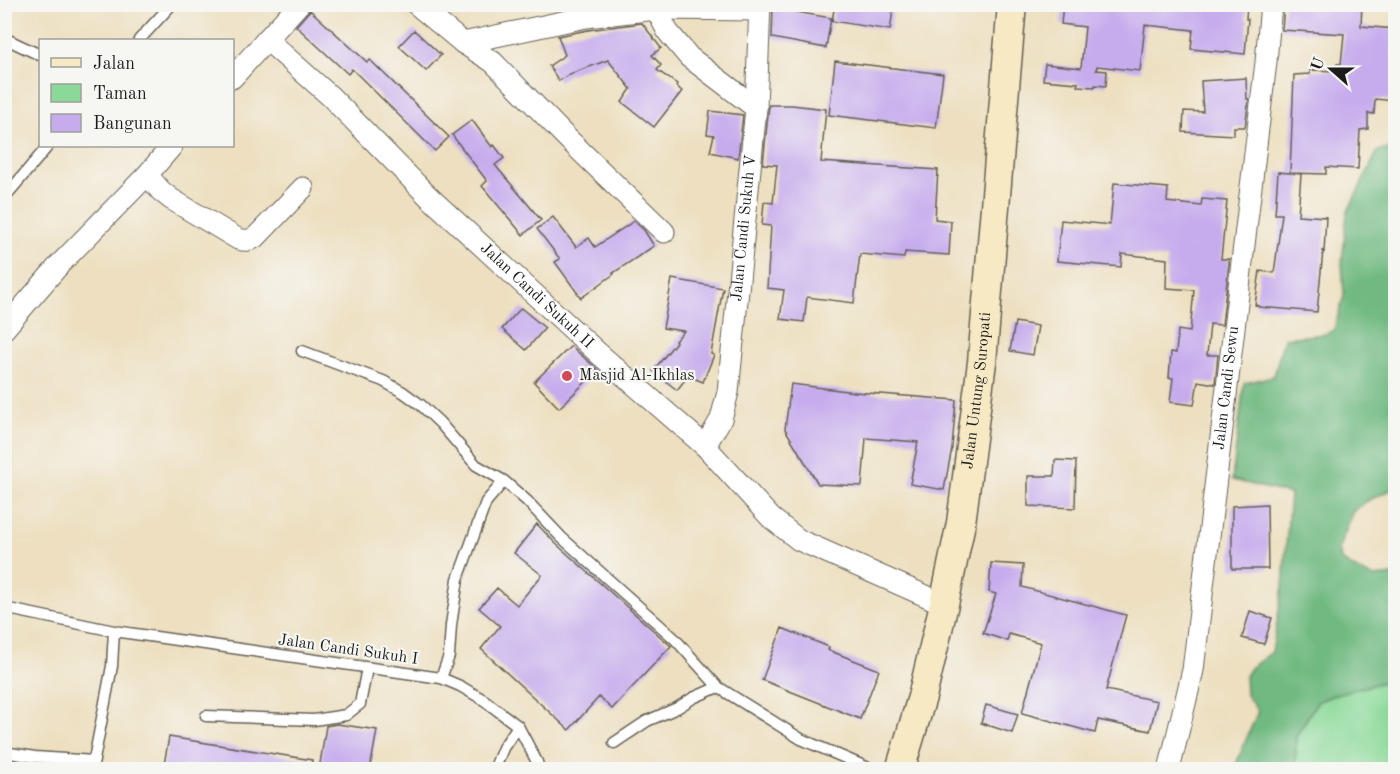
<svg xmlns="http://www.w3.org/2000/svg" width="1400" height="774" viewBox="0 0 1400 774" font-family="'Old Standard TT',serif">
	<rect width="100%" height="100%" fill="#f6f6f2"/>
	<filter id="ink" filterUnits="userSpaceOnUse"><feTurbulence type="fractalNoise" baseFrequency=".0167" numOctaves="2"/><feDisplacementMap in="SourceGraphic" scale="12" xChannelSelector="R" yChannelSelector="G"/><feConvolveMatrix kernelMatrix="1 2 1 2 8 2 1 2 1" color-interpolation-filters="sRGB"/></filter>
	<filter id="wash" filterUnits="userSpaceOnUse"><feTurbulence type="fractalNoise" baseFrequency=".008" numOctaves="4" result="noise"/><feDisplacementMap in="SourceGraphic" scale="24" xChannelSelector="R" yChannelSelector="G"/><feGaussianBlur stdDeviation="1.35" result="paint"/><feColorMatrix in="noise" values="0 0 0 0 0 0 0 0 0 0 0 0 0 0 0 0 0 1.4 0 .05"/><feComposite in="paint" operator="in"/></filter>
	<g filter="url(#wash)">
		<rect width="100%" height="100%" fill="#eddfbf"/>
		<path fill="#8ad998" stroke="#537a5a" stroke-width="1.5" d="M1395,679V769L1295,770L1296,736L1317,702L1336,694Z"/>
		<path fill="#6fb980" stroke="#466a4e" stroke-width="1.5" d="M1395,148V488L1367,501L1353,512L1339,548L1341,560L1357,570L1373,577L1395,575V679L1336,694L1317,702L1296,736L1295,769H1234L1258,711L1246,695L1245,676L1250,668L1272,652L1283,586L1290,494L1232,480L1244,383L1274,376L1284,338L1326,334L1334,330L1344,295L1342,263L1347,213L1378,151Z"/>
		<g id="blocks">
			<path fill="#c6aced" d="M835,4H894L890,30L832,21Z
				M1063,4H1247L1246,19H1248L1245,54L1191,49L1193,30L1145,25L1140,71L1097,66L1096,70L1107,71L1106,86L1095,85V87L1077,86L1078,83L1043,80L1045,64L1081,68L1085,27L1061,24Z
				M1284,4H1362L1361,26L1395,29L1393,49H1395V101L1375,99L1374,114L1368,113V129L1360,130L1358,169L1326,167V174L1290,173L1294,75L1310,74V70L1337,71V64H1341L1344,34L1282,30Z
				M773,8L831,18L826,48L772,38Z
				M310,10L367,62L370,60L449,137L435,151L352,69L348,74L296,26Z
				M642,23L661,48L652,55L661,65L657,70L677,84L676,86L682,91L654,127L622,102L631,89L608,60L570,74L559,81L549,66L565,55L558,36L588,30Z
				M414,30L441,55L426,71L399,46Z
				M835,61L943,74L936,128L829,115Z
				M1246,78L1247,99H1249L1245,127H1234V135L1183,132L1184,111L1203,112L1201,81Z
				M769,105H792L826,109L821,162L938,170L935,219L951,221L949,255L905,252L904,258L860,254L854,303L807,297L804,322L780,319L784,290L767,288L771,226L762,225L764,202L773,203L777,165L763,164Z
				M710,111L743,115L738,158L710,152L714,135L707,134Z
				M472,120L492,147L494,145L504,158L495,165L541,220L523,235L482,186L487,181L452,135Z
				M1278,172L1301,174L1298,215L1326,217L1324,252L1323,251L1317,312L1259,307V306L1255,305L1260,271L1274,273L1282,214H1275Z
				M1114,183L1168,188L1167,202L1201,206L1202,199L1227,201L1221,259H1229V264L1222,325L1210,324L1207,355H1218L1215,384L1198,381L1194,405L1170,402L1173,378H1169L1171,352L1176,353L1178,330L1190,332L1194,290L1166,288L1167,259L1122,254L1121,267L1057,261L1061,220L1110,225Z
				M553,217L576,247L589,238L595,247L634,221L644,230L654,246L613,273L614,274L581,298L555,262L560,259L537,229Z
				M672,279L723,288L711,354L714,355L703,382L688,376L677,390L653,371L676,342L675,341L684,331L663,328Z
				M521,308L545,328L526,350L502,329Z
				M1015,322L1038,326L1033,355L1010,351Z
				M571,346L598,370L559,408L534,382Z
				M791,384L855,392L956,400L952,448L944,490L910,484L918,442L866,438L862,486L818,484L785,429Z
				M1055,460L1076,461L1075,508L1028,506V476H1054Z
				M1267,504L1268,569H1232V506Z
				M537,524L555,543L671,646L612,709L599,697L569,730L481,649L500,626L479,608L497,588L517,605L542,575L514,553Z
				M991,563L1023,565L1022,587L1126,615L1106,690L1157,701L1150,731L1098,720L1095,733L1022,713L1041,643L1009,634L1007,641L983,633L996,594L989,592Z
				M1250,611L1272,618L1264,644L1242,638Z
				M782,628L829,647L828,650L879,670L860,719L762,680Z
				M986,705L1018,714L1012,733L981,723Z
				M337,724L377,730L370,770H319L326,726Z
				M169,737L312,760V770H163Z"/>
		</g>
	</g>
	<g filter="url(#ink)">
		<use href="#blocks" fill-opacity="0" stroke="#656055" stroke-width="1.5"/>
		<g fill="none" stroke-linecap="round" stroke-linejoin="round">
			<g stroke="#656055" stroke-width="13">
				<path id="lane" d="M4,38L40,55
					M139,40L172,4
					M4,198L48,146
					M302,351L383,381L403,392L421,405L440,423L476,465L504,481
					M4,608L114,631L112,666L92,770
					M114,631L441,678L460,686L484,700L518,726L537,762L539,770
					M441,678L449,656L451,625L458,579L486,502L504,481L527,501L561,537L675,639L718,687L801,739L873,770
					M206,716L314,720L346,715L360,704L367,668
					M614,743L647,721L677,708L693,698L718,687
					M4,752L35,757L94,761
					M494,770L503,748L518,726"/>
			</g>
			<g stroke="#656055" stroke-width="23">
				<g id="street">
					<path d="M416,4L463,43L493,62L566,137L664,232"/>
					<path d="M656,9L668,32L689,57L756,108"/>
					<path id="s1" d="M267,40L330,96L428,196L597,352L705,446L771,518L799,540L944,604"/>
					<path d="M463,43L586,17L656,9L760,10"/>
					<path d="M232,78L299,4"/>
					<path d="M172,146L147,175L161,191L171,199L238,239C246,241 250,241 257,236L303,188"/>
					<path d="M4,329L60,264L147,175"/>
					<path id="s2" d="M705,446L721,419L728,392L756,108L760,4"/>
					<path id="s3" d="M1169,770L1193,670L1266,62L1271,4"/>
				</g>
			</g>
			<g stroke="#656055" stroke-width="31">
				<g id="secondary">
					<path id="s4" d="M900,770L922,697L944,604L961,523L982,362L1012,4"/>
				</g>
			</g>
			<use href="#lane" stroke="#fff" stroke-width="10"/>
			<use href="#street" stroke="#fff" stroke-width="21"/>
			<use href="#secondary" stroke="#f6e9c3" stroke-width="28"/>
		</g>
	</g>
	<circle fill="#d1495b" stroke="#f6f6f2" stroke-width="2" cx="567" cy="376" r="6"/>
	<g text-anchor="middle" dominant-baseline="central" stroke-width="4.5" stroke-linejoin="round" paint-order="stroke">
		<g font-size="16" fill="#1c1c1c" stroke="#f6f6f2">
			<text stroke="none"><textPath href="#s2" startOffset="224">Jalan Candi Sukuh V</textPath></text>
			<text stroke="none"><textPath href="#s1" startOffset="372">Jalan Candi Sukuh II</textPath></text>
			<text stroke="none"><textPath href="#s3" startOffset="387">Jalan Candi Sewu</textPath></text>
			<text stroke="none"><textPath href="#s4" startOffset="388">Jalan Untung Suropati</textPath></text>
			<text transform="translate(348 650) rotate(8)">Jalan Candi Sukuh I</text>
		</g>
		<g font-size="16" fill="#1c1c1c" stroke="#f6f6f2" text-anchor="start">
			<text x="579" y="376">Masjid Al-Ikhlas</text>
		</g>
	</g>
	<rect width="1400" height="774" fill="none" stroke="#f6f6f2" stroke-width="24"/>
	<rect x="39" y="39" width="195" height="108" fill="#f6f6f2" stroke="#9f9f9c" stroke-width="1.5"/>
	<rect x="51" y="58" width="30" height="9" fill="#f6e9c3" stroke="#9f9f9c" stroke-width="1.5"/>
	<text x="93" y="69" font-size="18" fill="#1c1c1c">Jalan</text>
	<rect x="51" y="84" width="30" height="18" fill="#8ad998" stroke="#9f9f9c" stroke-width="1.5"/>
	<text x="93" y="99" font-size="18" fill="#1c1c1c">Taman</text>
	<rect x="51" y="114" width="30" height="18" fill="#c6aced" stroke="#9f9f9c" stroke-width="1.5"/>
	<text x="93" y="129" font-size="18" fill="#1c1c1c">Bangunan</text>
	<g transform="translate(1331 69) rotate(291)" stroke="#f6f6f2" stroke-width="4.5" paint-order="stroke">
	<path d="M0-4.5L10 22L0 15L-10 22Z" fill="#1c1c1c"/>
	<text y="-9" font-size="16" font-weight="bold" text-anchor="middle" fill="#1c1c1c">U</text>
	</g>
</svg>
